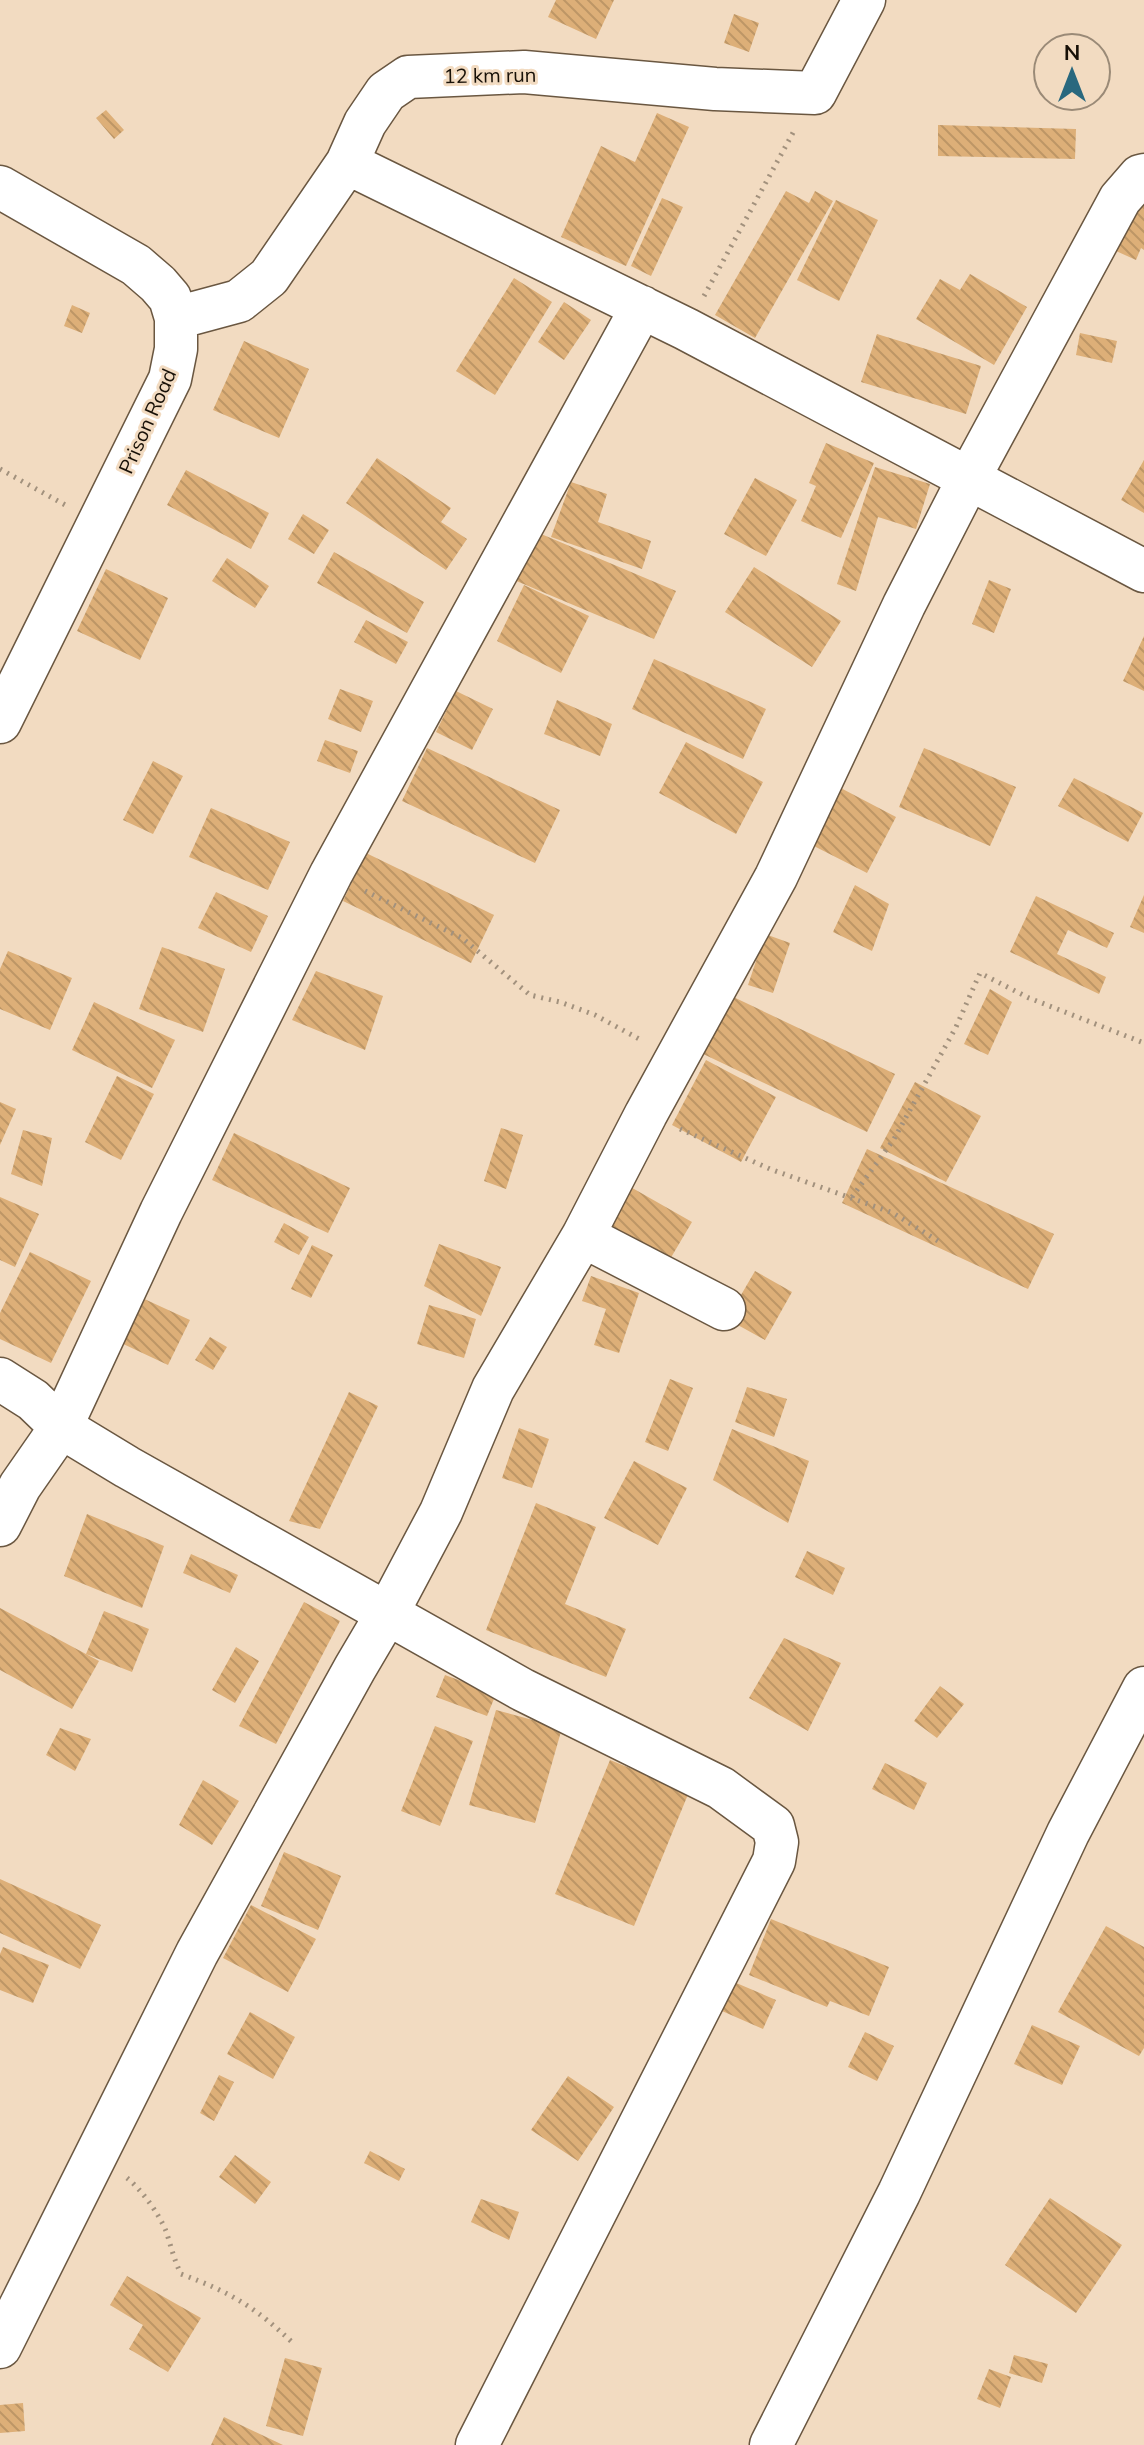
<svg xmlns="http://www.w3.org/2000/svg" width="1144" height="2445" viewBox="0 0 1144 2445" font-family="Mulish,sans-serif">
	<defs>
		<pattern id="building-back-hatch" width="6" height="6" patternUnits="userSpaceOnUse" patternTransform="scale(2)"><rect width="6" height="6" fill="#ddaf78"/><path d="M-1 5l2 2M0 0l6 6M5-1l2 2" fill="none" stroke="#bd9666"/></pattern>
	</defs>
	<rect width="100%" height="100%" fill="#f2dbc1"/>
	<path fill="url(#building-back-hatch)" d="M556,0H614L596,39L548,17Z
		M734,14L759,23L749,52L724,43Z
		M106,110L124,130L114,139L96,118Z
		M657,113L689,127L626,266L561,237L601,146L635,162Z
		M938,125L1076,129L1075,159L938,156Z
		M786,191L809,203L815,191L833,201L755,338L715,315Z
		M1144,192V250L1141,248L1136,260L1116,251Z
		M662,198L683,207L651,276L631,266Z
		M836,200L878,220L839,301L797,280Z
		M970,274L1027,307L994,365L916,319L940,279L960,290Z
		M514,278L552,302L495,395L456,371Z
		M564,302L591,320L564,360L538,342Z
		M72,305L90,313L82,333L64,326Z
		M1080,333L1117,341L1112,363L1076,355Z
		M877,334L981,366L966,414L861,382Z
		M244,341L309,369L279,438L213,410Z
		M826,443L874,463L841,538L801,521L816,486L809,483Z
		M377,458L451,508L441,522L467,539L446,570L346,503Z
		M1144,460V513L1121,500Z
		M875,467L930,484L916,529L878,517L856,591L837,584Z
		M186,470L269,513L251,549L167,505Z
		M755,478L797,500L766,556L724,534Z
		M571,482L607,494L598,522L651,541L642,569L551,537Z
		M303,514L329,530L314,554L288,539Z
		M534,531L676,591L654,639L514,580Z
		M334,552L424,602L407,633L317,583Z
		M227,558L269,586L255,608L212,581Z
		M754,567L841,621L812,667L725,612Z
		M106,569L168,598L140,660L77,631Z
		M989,580L1011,589L994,633L972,624Z
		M524,585L589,616L561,673L497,641Z
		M366,620L408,642L396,664L354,642Z
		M1144,636V691L1123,681Z
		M654,659L766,709L743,759L632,709Z
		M340,689L373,701L361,732L328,719Z
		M456,691L493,709L472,750L436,732Z
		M557,700L612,724L600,756L544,734Z
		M325,740L358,751L350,773L317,761Z
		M686,742L763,782L736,834L659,793Z
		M427,748L560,810L535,863L402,801Z
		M924,748L1016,787L990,846L899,807Z
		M153,761L183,776L153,834L123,820Z
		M1074,778L1143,813L1128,842L1058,806Z
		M835,785L896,817L867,873L806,842Z
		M211,808L290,842L268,890L189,857Z
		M366,853L494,915L471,963L343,901Z
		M855,885L889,904L872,951L833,932Z
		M216,892L268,916L251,952L198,928Z
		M1144,895V933L1130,927Z
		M1036,896L1114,933L1107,948L1068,930L1057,954L1106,977L1099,994L1010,952Z
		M765,934L790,943L773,993L748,985Z
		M162,947L225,969L203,1032L139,1009Z
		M8,951L72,978L50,1030L0,1009V969Z
		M316,971L383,996L365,1050L292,1020Z
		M990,989L1012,1002L988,1055L964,1044Z
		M727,994L895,1074L867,1132L699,1052Z
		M94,1002L175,1040L152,1088L72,1050Z
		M706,1060L776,1097L741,1162L672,1125Z
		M117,1076L154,1094L121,1160L85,1142Z
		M915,1082L981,1116L946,1182L880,1148Z
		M0,1102L16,1109L0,1145Z
		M501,1128L523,1135L506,1189L484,1181Z
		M23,1130L52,1138L42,1186L11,1174Z
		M234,1133L350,1188L328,1233L212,1180Z
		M867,1149L1054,1234L1028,1289L842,1203Z
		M620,1181L692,1222L663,1271L592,1230Z
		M0,1197L39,1214L15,1267L0,1260Z
		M284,1223L309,1237L299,1255L274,1242Z
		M439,1244L501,1267L481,1316L424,1286Z
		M312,1245L333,1255L311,1298L291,1289Z
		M30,1252L91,1281L51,1363L0,1339V1313Z
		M755,1271L792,1292L765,1340L727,1319Z
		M591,1276L639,1293L619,1353L594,1345L606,1309L582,1301Z
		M140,1297L190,1320L168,1365L119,1342Z
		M429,1305L476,1319L464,1358L417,1344Z
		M210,1337L227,1347L213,1370L195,1360Z
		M670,1379L693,1388L668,1451L645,1442Z
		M747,1387L787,1399L774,1437L735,1422Z
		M349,1392L378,1406L320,1529L289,1521Z
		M519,1428L549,1439L532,1488L502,1478Z
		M732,1429L809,1461L788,1523L713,1480Z
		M634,1461L687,1488L658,1545L604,1518Z
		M536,1503L596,1527L565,1604L626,1629L606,1677L486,1630Z
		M87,1514L164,1546L142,1608L64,1576Z
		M807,1551L845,1568L833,1595L795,1577Z
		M191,1554L238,1575L230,1593L183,1573Z
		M304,1602L340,1621L276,1744L239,1726Z
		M0,1608L99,1661L72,1709L0,1670Z
		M104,1611L149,1629L132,1672L86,1654Z
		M784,1638L841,1663L808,1731L749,1698Z
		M236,1647L259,1661L235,1703L212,1690Z
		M445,1675L496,1694L487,1716L436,1697Z
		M940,1686L964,1704L937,1738L914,1721Z
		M496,1710L562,1728L535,1823L469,1805Z
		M435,1726L473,1741L440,1826L401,1811Z
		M60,1728L91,1739L75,1771L46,1755Z
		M610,1760L689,1792L634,1926L555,1894Z
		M885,1763L927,1783L914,1810L872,1789Z
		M203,1780L239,1801L212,1845L179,1825Z
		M284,1852L341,1876L318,1930L261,1906Z
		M0,1879L101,1925L80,1969L0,1933Z
		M251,1905L316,1939L288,1992L223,1958Z
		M771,1919L889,1967L869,2016L830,2001L827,2007L749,1975Z
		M1106,1926L1144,1947V2048L1139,2056L1058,2012Z
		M3,1947L49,1965L33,2003L0,1990V1954Z
		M734,1982L776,2000L763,2029L722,2011Z
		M250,2012L295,2037L273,2079L227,2054Z
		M1032,2025L1080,2046L1062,2085L1014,2064Z
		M865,2032L894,2046L877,2081L848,2067Z
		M219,2075L234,2082L214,2121L200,2113Z
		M568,2076L614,2107L578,2161L531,2130Z
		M370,2151L405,2169L399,2181L364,2163Z
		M235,2155L271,2182L255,2204L219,2177Z
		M1050,2198L1122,2245L1076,2313L1005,2265Z
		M481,2199L519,2212L509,2240L471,2222Z
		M127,2276L201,2318L168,2372L129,2349L143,2325L110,2305Z
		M1014,2355L1048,2364L1042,2383L1009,2373Z
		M285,2358L322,2368L303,2436L266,2426Z
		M989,2369L1011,2377L1000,2408L977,2399Z
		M23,2403L25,2431L0,2433V2405Z
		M224,2417L283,2445H211Z"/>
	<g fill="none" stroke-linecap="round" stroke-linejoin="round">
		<g stroke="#6a5741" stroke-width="45">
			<path id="minor" d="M347,163L686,329L1144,571
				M0,187L136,265L158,284L170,298L176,318V349L170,379L0,722
				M176,318L239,301L269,277L347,163L365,123L386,92L408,77L524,72L715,89L815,93L864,0
				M583,1236L724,1309
				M0,1379L33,1400L61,1427L127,1467L523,1690L721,1788L773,1826L777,1842L774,1861L477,2445
				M0,1525L20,1486L61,1427L161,1212L331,874L642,307
				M0,2347L197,1953L355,1668L388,1612L441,1512L493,1389L583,1236L646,1114L776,877L904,605L969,478L1120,199L1140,176L1144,175
				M771,2445L899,2193L1068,1833L1144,1688"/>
		</g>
		<path stroke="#a2917d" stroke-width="5" stroke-dasharray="2 6" stroke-linecap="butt" d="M704,296L795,129
			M0,469L67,506
			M365,891L462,938L530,995L560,1002L595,1015L641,1040
			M680,1129L770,1169L893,1213L938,1241
			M852,1197L894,1139L956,1027L980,973L1029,998L1144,1043
			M127,2178C142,2190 159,2214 166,2231C171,2246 174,2260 181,2274C232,2293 255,2307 294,2344"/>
		<use href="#minor" stroke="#fff" stroke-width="42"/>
	</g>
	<g text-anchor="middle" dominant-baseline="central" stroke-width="6" stroke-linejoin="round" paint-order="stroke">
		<g font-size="20" fill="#171007" stroke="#f2dbc1">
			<text transform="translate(490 75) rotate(-1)">12 km run</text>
			<text transform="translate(147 421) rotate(-66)">Prison Road</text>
		</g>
	</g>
	<g transform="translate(1072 72)"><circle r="38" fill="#f2dbc1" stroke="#9a8a77" stroke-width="2"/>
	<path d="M0-6L14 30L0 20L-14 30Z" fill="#29687e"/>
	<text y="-12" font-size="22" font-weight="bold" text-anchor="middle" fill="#171007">N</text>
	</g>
</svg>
